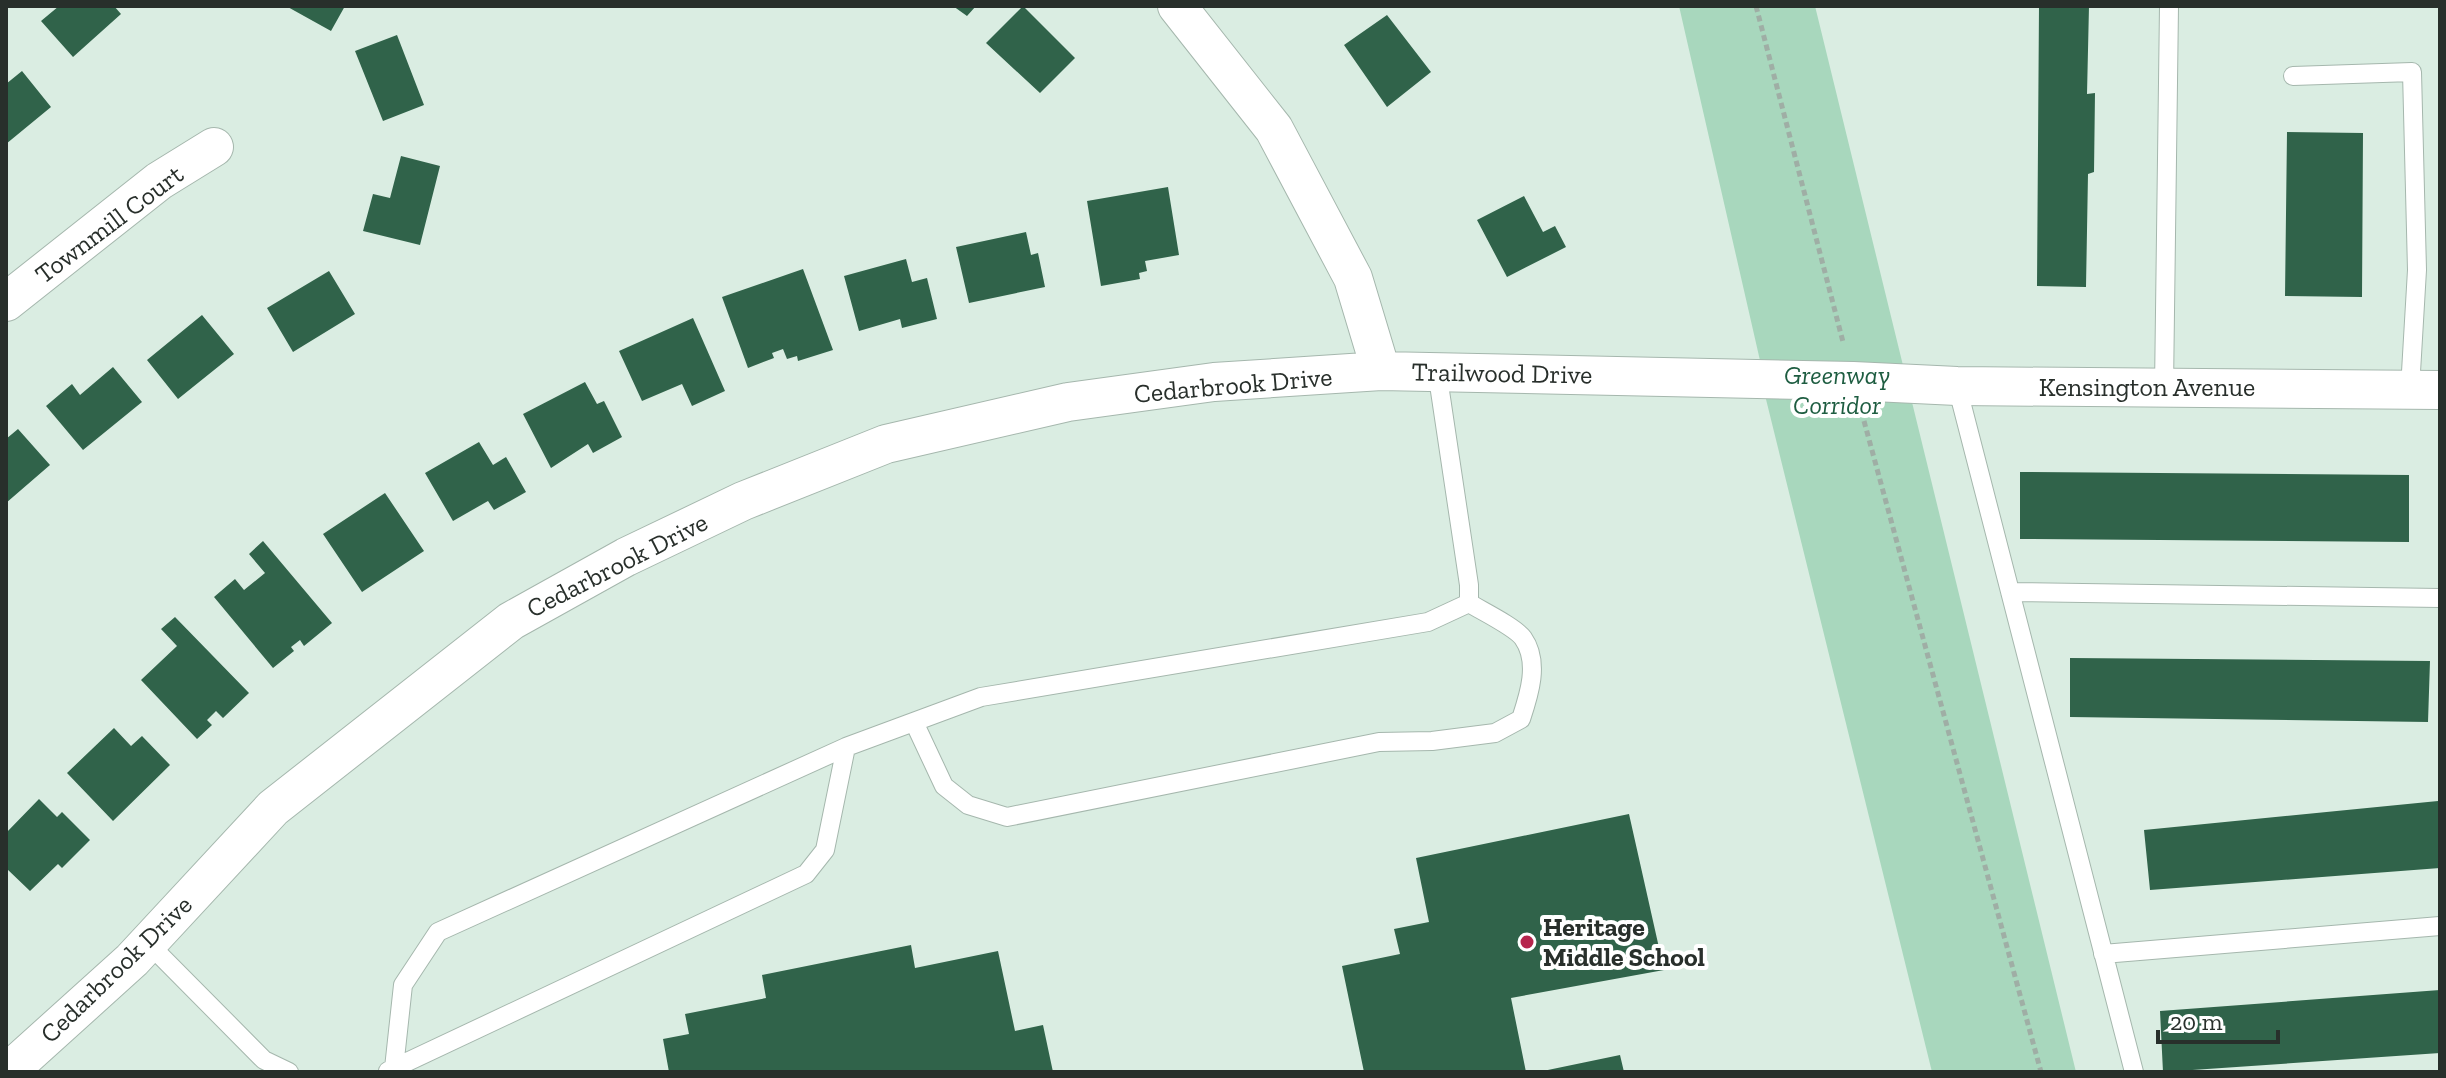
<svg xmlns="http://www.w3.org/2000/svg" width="2446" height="1078" viewBox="0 0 2446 1078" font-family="'Zilla Slab',serif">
	<rect width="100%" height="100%" fill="#daede2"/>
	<path fill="#a8d7bd" d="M1679,6H1815L2076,1072H1932L1761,379L1764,378Z"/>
	<path fill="#30634a" d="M59,6H114L121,14L73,57L41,21Z
		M286,6H345L331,31Z
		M953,6H976L967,16Z
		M1023,6L1075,58L1040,93L986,43Z
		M2039,6H2089L2087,94L2095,93L2094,172L2088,174L2086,287L2037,286Z
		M1387,15L1431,72L1387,107L1344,45Z
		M397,35L424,105L383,121L355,51Z
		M22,71L51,107L6,144V84Z
		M2287,132L2363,133L2362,297L2285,296Z
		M401,156L440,166L420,245L363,231L373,194L390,198Z
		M1168,187L1179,255L1145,261L1147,271L1139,273L1140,279L1101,286L1087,201Z
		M1524,196L1543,232L1555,226L1566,247L1507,277L1477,220Z
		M1026,232L1031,255L1038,253L1045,287L969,303L956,247Z
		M906,259L912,282L927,278L937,319L902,328L900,319L859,331L844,276Z
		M803,269L833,350L798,361L797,356L787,359L783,349L772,353L774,358L748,368L722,297Z
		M329,271L355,314L293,352L267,308Z
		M202,315L234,354L178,399L147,360Z
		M693,318L725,391L692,406L682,384L642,401L619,351Z
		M113,367L142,402L83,450L46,406L72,384L80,395Z
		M585,382L597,404L604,401L622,437L593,453L588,444L551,468L523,414Z
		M18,429L50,465L6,503V439Z
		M479,442L493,465L506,457L526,492L494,510L488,501L453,521L425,473Z
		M2020,472L2409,475V542L2020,539Z
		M385,493L424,551L362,592L323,534Z
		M263,541L332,623L304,646L300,640L291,647L294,651L273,668L214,597L235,579L244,590L265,573L249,554Z
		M175,617L249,693L223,718L216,711L207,720L212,725L197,739L141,680L177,646L161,629Z
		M2070,658L2430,661L2428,722L2070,717Z
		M114,728L131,746L142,736L170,765L113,821L67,773Z
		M39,799L57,817L62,812L90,840L62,868L58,864L30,891L6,868V833Z
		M2438,801L2440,868L2150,890L2144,830Z
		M1629,814L1664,970L1511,998L1526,1072H1364L1342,966L1400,954L1394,929L1429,922L1416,858Z
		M911,945L915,968L998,951L1015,1031L1043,1025L1053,1072H669L663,1039L689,1034L685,1014L766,998L762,975Z
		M2440,990V1053L2163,1072L2160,1011Z
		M1620,1055L1624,1072H1544L1543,1071Z"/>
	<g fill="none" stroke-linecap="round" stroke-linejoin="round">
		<g stroke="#a5b7ad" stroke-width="20">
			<path id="service" d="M2293,76L2412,72L2417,270L2410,389
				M1437,371L1469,585V603
				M1957,386L2134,1072
				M2164,388L2169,6
				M2010,592L2440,598
				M914,722L944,786L968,805L1007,817L1379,742L1432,741L1495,733L1521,719C1529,695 1540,662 1523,638C1515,627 1482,611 1469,603
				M147,942L264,1060L289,1072
				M2103,954L2440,926
				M394,1068L403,985L438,932L846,747L981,697L1428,622L1469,603
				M388,1071L806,874L825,850L846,747"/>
		</g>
		<g stroke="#a5b7ad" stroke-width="40">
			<path id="minor" d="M1177,6L1274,129L1353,278L1381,371L1853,381L1957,386L2440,390
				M6,302L159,181L214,147
				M8,1072L132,960L273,808L511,621L626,557L743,501L886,444L1068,402L1214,382L1381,371"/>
		</g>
		<path stroke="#9faea5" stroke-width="5" stroke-dasharray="6 4" stroke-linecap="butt" d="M1756,6L1843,342
			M1864,421L2041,1072"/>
		<use href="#service" stroke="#fff" stroke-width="18"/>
		<use href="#minor" stroke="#fff" stroke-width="38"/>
	</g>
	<circle fill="#b6254d" stroke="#fff" stroke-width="3" cx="1527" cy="942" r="8"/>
	<g text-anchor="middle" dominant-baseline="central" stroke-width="8" stroke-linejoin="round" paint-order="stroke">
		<g font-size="26" fill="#282f2b" stroke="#fff">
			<text transform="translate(109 224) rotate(-37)">Townmill Court</text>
			<text transform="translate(1502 373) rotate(1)">Trailwood Drive</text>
			<text transform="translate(1233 385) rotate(-5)">Cedarbrook Drive</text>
			<text x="2147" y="387">Kensington Avenue</text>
			<text transform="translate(617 565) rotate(-27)">Cedarbrook Drive</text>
			<text transform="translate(116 969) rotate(-44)">Cedarbrook Drive</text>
		</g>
		<g font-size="26" font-style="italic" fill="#1e5d41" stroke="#fff">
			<text x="1837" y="375">Greenway<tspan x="1837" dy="30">Corridor</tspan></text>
		</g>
		<g font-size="26" font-weight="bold" fill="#282f2b" stroke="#fff" text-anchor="start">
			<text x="1543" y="927">Heritage<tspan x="1543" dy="30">Middle School</tspan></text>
		</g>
	</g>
	<rect width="2446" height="1078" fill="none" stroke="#282f2b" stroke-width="16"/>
	<path d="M2158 1030v12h120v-12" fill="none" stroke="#282f2b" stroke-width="4"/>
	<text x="2170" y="1030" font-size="24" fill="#282f2b" stroke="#ffffff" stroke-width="6" paint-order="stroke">20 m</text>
</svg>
